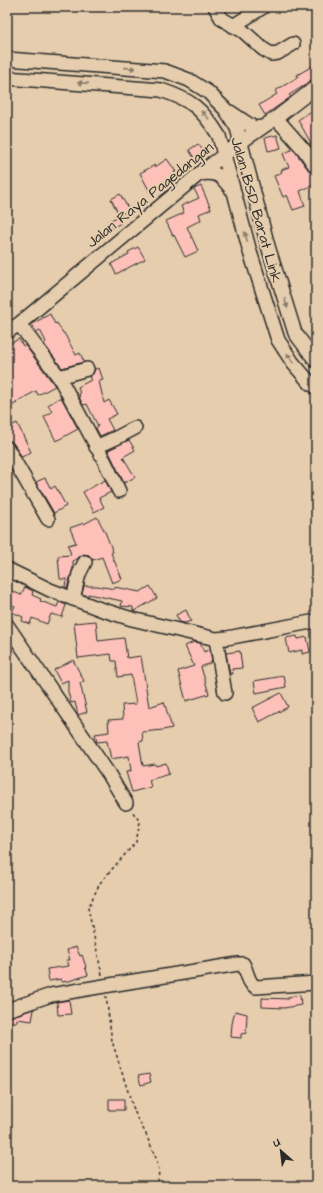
<svg xmlns="http://www.w3.org/2000/svg" width="323" height="1193" viewBox="0 0 323 1193" font-family="'Architects Daughter',sans-serif">
	<rect width="100%" height="100%" fill="#e5cdad"/>
	<filter id="ink" filterUnits="userSpaceOnUse"><feTurbulence type="fractalNoise" baseFrequency=".025" numOctaves="2"/><feDisplacementMap in="SourceGraphic" scale="8" xChannelSelector="R" yChannelSelector="G"/><feConvolveMatrix kernelMatrix="1 2 1 2 8 2 1 2 1" color-interpolation-filters="sRGB"/></filter>
	<g filter="url(#ink)">
		<path fill="#fdc1ba" stroke="#2b2b2b" d="M316,64V79L311,80L302,87L289,95L291,97L265,115L259,105L277,94L275,91L298,77L297,75Z
			M310,112L312,115L316,112V153L309,144L311,143L298,120Z
			M277,135L281,148L268,151L265,138Z
			M198,144L208,157L198,164L189,150Z
			M293,149L310,172L312,174L316,175V184L300,191L305,206L293,210L287,195L283,197L274,176L282,172L281,170L289,167L283,154Z
			M167,159L176,172H174L179,180L165,192L162,186L150,192L140,173L155,165V167Z
			M201,186L211,209L199,214L201,220L187,227L198,251L185,257L174,235L173,236L166,221L184,213L181,206L199,198L194,189Z
			M120,194L129,210L119,215L111,199Z
			M117,217L121,223L112,228L109,221Z
			M138,247L145,259L116,274L111,264L129,254L128,252Z
			M50,314L55,324L57,323L63,333H64L76,355L80,353L84,362L62,368L44,344L46,342L40,330L36,332L32,324Z
			M19,339L23,346L25,345L55,386L38,395L36,391L16,402L17,403L7,408V350L11,347L9,344Z
			M99,368L103,380L99,381L104,403L109,400L117,414L107,419L113,430L100,436L96,428L98,426L87,404L83,405L80,399L79,394H80L78,387L91,380L89,377L93,374L95,369Z
			M61,397L78,429L56,441L44,417L52,412L48,405Z
			M17,423L31,452L22,457L14,444L11,441L7,440V428Z
			M129,440L135,450L123,457L135,477L124,483L108,450Z
			M45,478L51,489L55,486L66,506L54,513L36,482Z
			M105,480L111,492L99,498L104,507L94,512L83,492Z
			M97,517L105,532L113,552L111,553L122,579L112,583L102,557L93,560L89,555L84,554L80,556L77,559L73,561V568L67,588L65,587L66,579H60L58,556L71,555L68,545L76,543L70,528L84,523V524Z
			M84,586H97L115,589L114,587L140,592L150,586L157,598L134,611H133V607L121,606L122,601L88,594V596L82,594Z
			M25,587L33,591L32,595L41,599L40,601L57,607L59,602L66,605L62,617L51,614L47,624L32,618L30,624L22,621L23,617L12,612L15,606L7,602V589L21,595Z
			M186,610L191,621L185,623L180,622L176,615Z
			M96,621L98,641L124,638L127,658L141,656L149,707L164,702L172,728L163,730L142,732L143,741L139,742L143,766L155,764L156,766L166,763L169,774L149,780L151,787L132,792L126,772L131,771L129,756L111,759L107,741L97,742L95,734L109,732L108,720L123,719L122,705L136,704L131,675L118,677L116,661H112L111,654L78,658L74,623Z
			M297,636L298,639L307,637L310,652L302,654V650L289,653L286,638Z
			M194,642L200,643L204,652L210,649L212,662L201,667L209,694L186,701L178,671L194,666L185,646Z
			M240,651L242,668L232,669L233,674H230L226,653Z
			M73,660L84,681L80,683L87,712L78,715L75,702L71,703L68,692V680L61,683L54,670Z
			M284,676L286,687L256,693L254,681Z
			M281,693L288,707L259,722L252,708Z
			M76,947L80,956L82,955L86,967H85L88,975L69,981L61,982V979L49,981L47,969L69,966L67,960H70L67,950Z
			M300,995L301,1005L284,1008L262,1007V998L289,999L288,997Z
			M69,1000L71,1014L58,1015L57,1002Z
			M34,1009L32,1021L17,1019V1022H7V1018Z
			M235,1011L247,1014L246,1033L241,1034V1038L231,1037L232,1024Z
			M149,1074L151,1082L141,1085L138,1076Z
			M109,1099H124V1110H109Z"/>
		<g fill="none" stroke-linecap="round" stroke-linejoin="round">
			<g stroke="#2b2b2b" stroke-width="16">
				<path id="minor" d="M215,7L222,19L243,31L263,49L271,54L278,53L293,44
					M233,26L263,7
					M7,59L165,71L189,80L208,92L225,109L237,128L268,246L295,333L316,361
					M7,78L161,90C191,100 202,108 219,136L250,252L278,340L293,363L311,384L316,387
					M230,112L254,128L263,127
					M276,118L305,151L316,167
					M199,174C218,171 221,176 232,190
					M19,324L59,377L105,462L119,491
					M7,332L19,324L199,174L241,142L276,118L316,87
					M59,377L87,369
					M96,447L116,438L135,428
					M7,448L48,519
					M7,569L50,590L100,609L132,619L216,639L227,638L316,621
					M73,599L79,574L85,562
					M7,625L108,773L126,803
					M216,639L225,693
					M7,1010L51,995L104,986L238,964H243C248,972 247,983 256,987L316,983"/>
			</g>
			<path stroke="#2b2b2b" stroke-width="1.5" stroke-dasharray="3 3" stroke-linecap="butt" d="M102,975L88,908L100,883L136,842L140,822L132,811
				M106,996L112,1041L132,1104L137,1118L145,1132L156,1158L159,1170L158,1182L156,1186"/>
			<use href="#minor" stroke="#e5cdad" stroke-width="13"/>
		</g>
		<defs><path id="oneway-solid" d="M-6-.8H1V-3.2L6.5 0L1 3.2V.8H-6Z"/></defs>
		<g fill="#887c6c">
			<use href="#oneway-solid" transform="translate(130 68) rotate(4)"/>
			<use href="#oneway-solid" transform="translate(83 83) rotate(-176)"/>
			<use href="#oneway-solid" transform="translate(205 115) rotate(-134)"/>
			<use href="#oneway-solid" transform="translate(246 237) rotate(-105)"/>
			<use href="#oneway-solid" transform="translate(286 303) rotate(72)"/>
			<use href="#oneway-solid" transform="translate(290 358) rotate(-124)"/>
		</g>
	</g>
	<g text-anchor="middle" dominant-baseline="central" stroke-width="4" stroke-linejoin="round" paint-order="stroke">
		<g font-size="15" fill="#2b2b2b" stroke="#e5cdad">
			<text transform="translate(150 195) rotate(-39)">Jalan Raya Pagedangan</text>
			<text transform="translate(256 210) rotate(74)">Jalan BSD Barat Link</text>
		</g>
	</g>
	<rect width="323" height="1193" fill="none" stroke="#e5cdad" stroke-width="24"/>
	<rect x="12" y="12" width="299" height="1169" fill="none" stroke="#2b2b2b" stroke-width="1.5" filter="url(#ink)"/>
	<g transform="translate(281 1151) rotate(332)" stroke="#e5cdad" stroke-width="3" paint-order="stroke">
	<path d="M0-3L7 15L0 10L-7 15Z" fill="#2b2b2b"/>
	<text y="-6" font-size="11" font-weight="bold" text-anchor="middle" fill="#2b2b2b">U</text>
	</g>
</svg>
